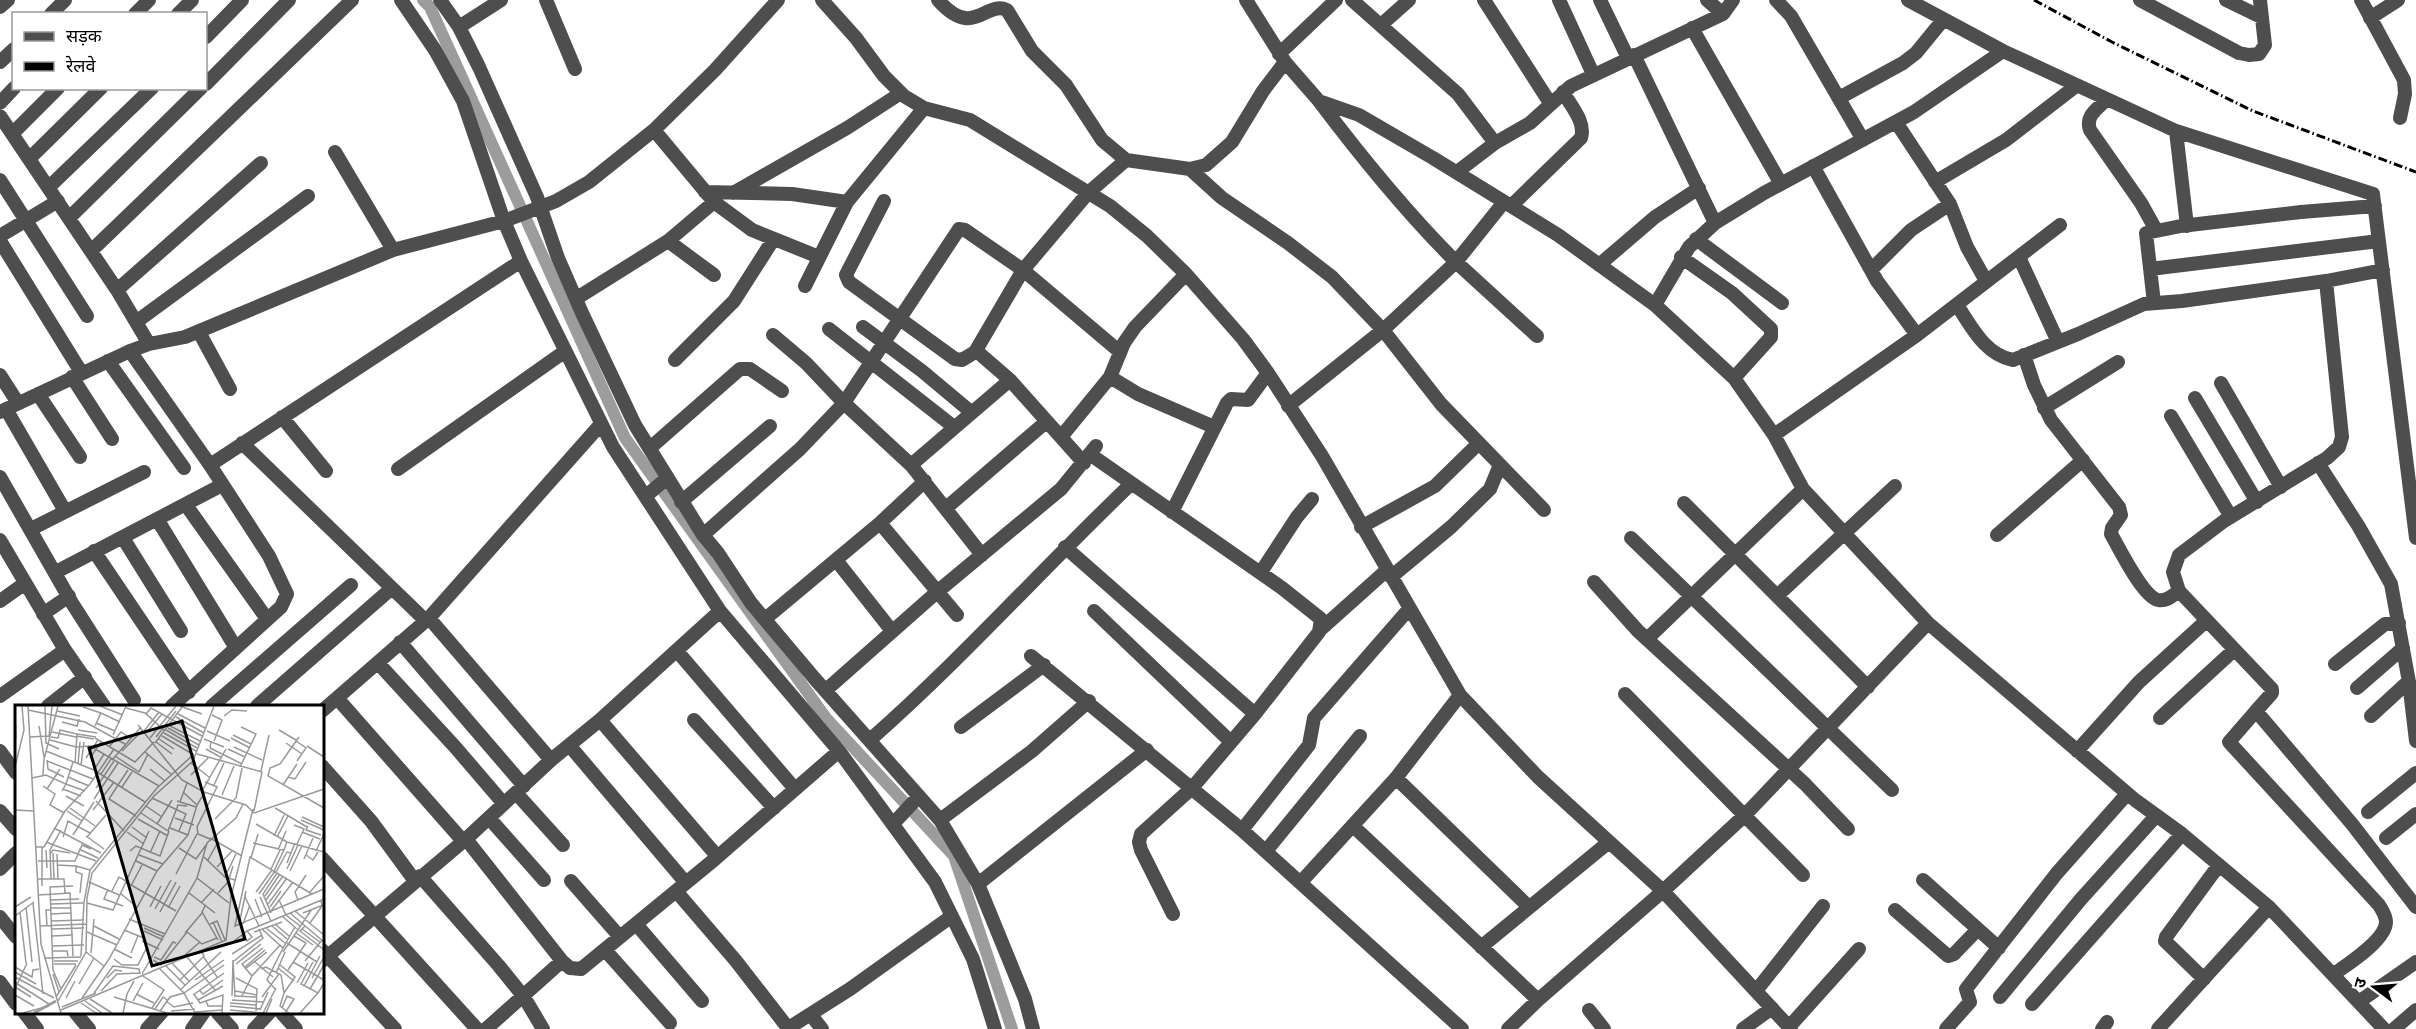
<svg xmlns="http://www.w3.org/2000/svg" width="2416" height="1029" viewBox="0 0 2416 1029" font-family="'Titillium Web','Noto Sans Devanagari',sans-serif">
	<rect width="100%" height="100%" fill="#fff"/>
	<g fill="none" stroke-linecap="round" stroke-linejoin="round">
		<path stroke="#9c9c9c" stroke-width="12" d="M423,0L430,7L625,438L826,718L954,856L1012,1029"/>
		<path stroke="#4e4e4e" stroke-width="14" d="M401,0L435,50L463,101L504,221L521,261L613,447L720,611L839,751L935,882L973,959L995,1029
			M440,0L459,27L479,67L537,197L558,258L582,313L635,425L703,535L718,553L751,603L815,679L940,820L978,884L1025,999L1033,1029
			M546,0L575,69
			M822,0L856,38L884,76L904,96L924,108L970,120L1110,206L1147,236L1186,274L1243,339L1268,373L1322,456L1460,695L1538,777L1663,891L1791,1029
			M938,0C973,40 985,0 1007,10L1032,51L1066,85L1102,140L1126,160L1190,169L1206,165L1232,142L1263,91L1285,62
			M1246,0L1285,62L1319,101L1359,115L1433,158L1558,235L1655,305L1734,378L1774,435L1803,489L1928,623L2135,800L2182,834L2269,907L2384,1029
			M1352,0L1458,94L1495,143
			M1484,0L1550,103
			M1559,0L1593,74
			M1600,0L1628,58
			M1707,0L1723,14
			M1776,0L1791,16L1863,140
			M1908,0L2003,51L2176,131L2373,194L2416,538
			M2140,0L2239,53L2249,55L2259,54L2265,45L2260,0
			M2226,0L2261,17
			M2361,0L2404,80L2405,94L2400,118
			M0,7L8,0
			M51,14L65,0
			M135,14L149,0
			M178,14L192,0
			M2370,18L2398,0
			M1381,25L1409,0
			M459,27L501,0
			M1692,28L1781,184
			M206,37L242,0
			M1279,54L1336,0
			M1634,55L1715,223
			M0,62L14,49
			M206,84L289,0
			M1839,98L1903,63L1916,53L1943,20
			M2106,100C2097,109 2085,116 2090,130L2141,203L2156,230
			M0,103L14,88
			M0,116L117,290L149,344
			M1896,122L1950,204L1967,247L1986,281
			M654,130L714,202L752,230L819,257
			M2176,131L2187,226
			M13,133L58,88
			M335,152L393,250
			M30,158L101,88
			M1813,166L1877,281L1917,335
			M1190,169L1222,198L1288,243L1332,277L1383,330L1441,404L1544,510
			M1457,172L1495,143L1530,123L1571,86L1723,14L1733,0
			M0,180L87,316
			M1935,182L2006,140L2076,86
			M49,187L152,88
			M705,192L792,194L847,202
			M733,193L847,128L901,93
			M884,201L848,271L846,275L849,282L955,359L962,360L975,352L980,354L1010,380L1084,463
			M1504,202L1456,262L1537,336
			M1511,206L1581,138C1586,122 1571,106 1563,92
			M69,218L201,88
			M0,236L58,201
			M1696,239L1782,303
			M0,241L81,372
			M668,241L714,275
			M91,251L352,0
			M1681,257L1732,293L1771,329V337L1734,378
			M2019,257L2058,342
			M1599,265L1655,217L1699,188
			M2150,269L2379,241
			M1871,270L1911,230L1950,204
			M2326,281L2342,437L2339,447L2327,458L2224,521L2179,555L2173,572L2179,591L2272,689V693L2256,711L2352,824L2416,907
			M805,286L847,202L924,108
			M117,290L261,163
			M577,298L668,241L714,202
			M2154,303L2146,233L2181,226L2301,212L2375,206
			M1655,305L1689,247L1715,223L1764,193L1914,112L2003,51
			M1957,305C1971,326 1985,355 2013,360L2078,334L2144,304L2182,301L2326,281L2383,270
			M136,322L308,196
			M863,327L922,371L971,412
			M829,329L954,427
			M199,332L230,389
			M773,335L806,363L844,403L911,465L982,555
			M130,351L210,465L269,556L287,594L281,607L172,706
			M975,352L1023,270L1088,193L1126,160
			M2024,355L2034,385L2051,420L2119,507L2121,515L2112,528L2111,534C2119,548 2143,597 2158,600C2167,602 2173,595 2179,591
			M675,360L734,301L773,240
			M108,361L184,468
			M0,375L18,403
			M72,377L112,439
			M1110,377L1138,394L1214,427
			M2221,383L2281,487
			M38,394L80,457
			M2195,398L2257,502
			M1288,406L1383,330L1456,262C1406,212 1362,158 1319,101
			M2044,408L2118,362
			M6,409L65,511
			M0,412L130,351L149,344L185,337L393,250L504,221L556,201L589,182L654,130L715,70L778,0
			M2171,416L2231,517
			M282,417L326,471
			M1774,435L1917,335L2060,225
			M1061,437L1110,377L1124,343L1135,327L1186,274
			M242,443L426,621
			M650,448L740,369H750L782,391
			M1091,455L1282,588L1321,619L1319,632L1255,714L1192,788L1141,834L1139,842L1141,850L1173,914
			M2318,463L2359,527L2391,584L2409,682L2416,741
			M210,465L521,261
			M911,465L1010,380
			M398,469L564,352
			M0,477L72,603L134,700
			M646,496L667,478
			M681,502L770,426
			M1684,503L1868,687
			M186,505L267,619
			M946,508L1046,422
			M1172,512L1227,403L1231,399L1248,400L1268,373
			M157,519L236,648
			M880,523L957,615
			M1361,527L1435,486L1479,443
			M31,529L144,472
			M703,535L800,449L844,403L959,229L965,230L1023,270L1120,352
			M1997,535L2083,460
			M123,538L181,631
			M1631,538L1892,790
			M0,540L65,650L104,706
			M1065,547L1255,714
			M94,551L189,692
			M836,560L892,631
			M56,572L222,485
			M1261,572L1297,517L1312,499
			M1391,577L1451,527L1490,489L1500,465
			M1594,582L1638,631L1805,784L1848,829
			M1777,596L1895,486
			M0,601L24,584
			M1094,611L1231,742
			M43,614L69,596
			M429,618L551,760
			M765,619L880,523L925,481
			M1321,629L1387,570
			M1647,639L1803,489
			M400,642L524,786
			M677,651L795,789
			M1031,656L1242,830L1462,1029
			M378,663L456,748L504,804
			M2335,664L2385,624L2399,623
			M2357,688L2403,648
			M826,690L937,592L1061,489L1096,446
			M1625,694L1803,875
			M0,696L65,650
			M337,698L463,841
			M48,706L85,677
			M212,706L351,585
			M257,706L392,588
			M322,711L429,618L601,424
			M2256,711L2229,742L2379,905C2382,910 2386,915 2386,922C2386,940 2348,964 2334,974
			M2371,716L2409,681
			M2160,718L2234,650
			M600,720L717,856
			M694,720L774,808
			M961,727L1044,665
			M871,739C962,659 1043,568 1131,484
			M569,745L686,883
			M0,751L16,773
			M2077,751L2139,682L2206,621
			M322,766L371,821L415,881
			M1396,778L1529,907
			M516,793L563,845
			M0,811L16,829
			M2368,812L2416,773
			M489,818L544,880
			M940,820L1032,751L1089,701
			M893,824L919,796
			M1353,826L1538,1000
			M1242,830L1309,745L1314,718L1409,609
			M2386,838L2416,814
			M466,839L562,961L570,968L581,969L715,859L839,751
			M1266,851L1360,736
			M322,858L477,1029
			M0,869L16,853
			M420,876L499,966L524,997L543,1029
			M1923,880L1999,948
			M571,881L620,937
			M1301,882L1396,778L1460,695
			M978,884L1147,750
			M676,891L736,961L788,1028
			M1895,910L1948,956L1954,954L1978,929
			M0,917L16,937
			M636,924L702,1001
			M1481,947L1609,842
			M322,950L395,1029
			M605,950L670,1023
			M322,961L466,839L551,760L600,720L720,611
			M2204,979L2165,941L2166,937L2219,865
			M0,982L16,1004
			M1756,991L1823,906
			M2000,997L2081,899L2156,816
			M2360,1001L2416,962
			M2032,1004L2182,834
			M1589,1010L1604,1029
			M24,1012L37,1029
			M75,1012L89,1029
			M217,1012L232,1029
			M281,1012L296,1029
			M811,1015L822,1029
			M1789,1027L1859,949
			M147,1029L162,1012
			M192,1029L204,1012
			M254,1029L270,1012
			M486,1029L562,961
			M787,1029L850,989L952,916
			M1508,1029L1538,1000L1663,891L1744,816L1928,623
			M1743,1029L1772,1008
			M1946,1029L1970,1002L1966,989L2057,873L2127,794
			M2102,1029L2107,1022
			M2158,1029L2269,907
			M2394,1029L2416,1010"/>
		<path stroke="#000" stroke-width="3" stroke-dasharray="9 3 1.5 3" stroke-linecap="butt" d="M2034,0L2112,42L2253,111L2416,172"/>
	</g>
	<g transform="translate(15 705)">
		<rect width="309" height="309" fill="#fff"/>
		<path fill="none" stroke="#9c9c9c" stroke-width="3" d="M19,308L41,296"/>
		<path fill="none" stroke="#999" stroke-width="1.5" d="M13,1L26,239L46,308M30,1L31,38L44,44M85,1L108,10M165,1L187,9M68,2L86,8M111,3L130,8L150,26M13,5L70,17L110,39M42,6L65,11M0,8L1,34M131,9L136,3L187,31M163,9L190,23M197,10L207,15L199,36M209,11L217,5L232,6M161,12L189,28M47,17L62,21L64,14M81,18L100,26M123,20L167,75L189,87L231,100L239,108L309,84M24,21L29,52M80,21L86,8L105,17M155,21L185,36M153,23L184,40M63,25L82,28M151,25L182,43M264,25L281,35M129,26L144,7M192,26L215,36M37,27L61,32M131,28L147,9M149,28L181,46M62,29L81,32M98,30L111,1M218,30L236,39M61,31L79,34M147,31L179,50M14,32L34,31L37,1M36,32L43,33L45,25L62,29L60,58M141,32L161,6M284,32L265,59L255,63L253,71L309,103M80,33L120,57L139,37M135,33L161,1M216,33L235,43M144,34L159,44M189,34L209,42M35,35L61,42L75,41L144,81M196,36L195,43L227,59M281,36L291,43L282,56M141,37L157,49M140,38L167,2M271,38L287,49M292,41L309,52M94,42L106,27L115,33M219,42L247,55M191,44L207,53M213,44L230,52M31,46L79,65L130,97M107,46L128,25M130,47L157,70M182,49L247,67L239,106M100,51L124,67M71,53L83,35M75,53L86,37M32,55L33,64L49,72M97,55L126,22M32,56L78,74M58,57L51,79L70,86M176,58L194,72M63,59L65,37M66,60L69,37M0,62L9,25L7,1M225,62L241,29L226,22M135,64L150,76M79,65L89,49M246,66L254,30M124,67L133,49M86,69L96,54M28,70L29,54L43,1M176,70L193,53M53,72L74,81M273,72L280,74L291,57M17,73L31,70L51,79L47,86M190,77L202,82L182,122L183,129L195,134M103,80L94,94L121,111M103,80L113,65M199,80L209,58M268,80L282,59M28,81L40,89L35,100L49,108M107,82L117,67M81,83L99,56M32,84L45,64M48,84L66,91M187,86L211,44M168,87L182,100M207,90L219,61M51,91L69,101M137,93L171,109L164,126M79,94L103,58M81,96L109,126M162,96L181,102M165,97L172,78M131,101L147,112M55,103L80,121M260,103L292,122M0,105L18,106M78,105L99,77M52,106L67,116M126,108L153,126M287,112L309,122M160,113L179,120M123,114L153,131M200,114L221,93L227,63M286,115L309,125M142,119L157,95M241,119L272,137L309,147M279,120L289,124L282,139M293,121L291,125L306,130M117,122L132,133M39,123L86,148M155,123L173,130M153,126L163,100L172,101M112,127L129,139M287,127L305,134M58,130L79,97M71,131L89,144M259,131L269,110M48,132L53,116L75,128M72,132L91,110M262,132L273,111M195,133L227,151M31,137L81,156M238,138L269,145L272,137M21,142H29L50,106L75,79L99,44M164,143L181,154L191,140M64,144L83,153M31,145L32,163M263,145L271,126M115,146L121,141L145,151L154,126M301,146L309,129M38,148L39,174M135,148L145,126M35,149L38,145L55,148M42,149L43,174M124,150L148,159M291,150L298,155L303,147M189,152L210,172L220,175M236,153L243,129M289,154L298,133M193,155L203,137M23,156H60L67,140L76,144M121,156L142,166M272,158L280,138M42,160L61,161M202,162L217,146M256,164L265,145M272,164L283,140M259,166L269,145M275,166L287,141M261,167L272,147L276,148M161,169L182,129M210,172L221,149M182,173L214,198M23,174H49L50,188M36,174L35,145L46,125M74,177L104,190M111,177L161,206M27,181V142M116,181L127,160M93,184L89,194L108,201M97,186L104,172L111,176M241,187L257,165M65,188L67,169L61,167V161L75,165M105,188L122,202M174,188L200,208M203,188L213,177L218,161M294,188L309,171M244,189L260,166M297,189L235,152L220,221L309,184M23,190L55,188L58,251M250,191L265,169M230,192L244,221M245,192L256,216M240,194L247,212M35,195L64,194M251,195L268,171M264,195L271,210L285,221M283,195L280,187L291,170M18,198L28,289M72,198L98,205L134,126M186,198L199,184M36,199L68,198M253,199L272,173M190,201L187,207L203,235M0,202L16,192M11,202L17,257M135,202L146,181M255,202L266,186M36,203H56M153,203L165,181M140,204L156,175M256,206L278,177M280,206L309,230M5,207L11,258M145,207L161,177M256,208L248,189L262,168M275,208L309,237M288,208L308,200M36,209L56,208M0,211L19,197M267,211L282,224M114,214L150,229M36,216L69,215M198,217L207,237M295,218L307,201L306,195M195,219L202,216L210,235M228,219L235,200M260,219L274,231M224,220L231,186M25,221L71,219M32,221L31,205H36M79,221L104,234M257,221L272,234M290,221L285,226L308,244M129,223L149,232M251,223L270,238M37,224L69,223M247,224L268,243L280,222M287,224L305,237M109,225L129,233M129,226L148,235M72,227L102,240M239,227L267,217M170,228L187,208M281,228L298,240M37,231L58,230M227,231L232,236L237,232L232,226M127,236L144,244M219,236L232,226L309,194M272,238L302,257M38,241L69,240M99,244L117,253M38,246H52L53,251M71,247L89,261M268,247L297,204M76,248L79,214M116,248L123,231M217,249L247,230M170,250L185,237M66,251L69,197L75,165L142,83L179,49M188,251L202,272M139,252L146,255L158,237L161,238M172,252L200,285M29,253L66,252M99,254L107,260H123L131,244M138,255L146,260L172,227L187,239L202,233M218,255L220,291M39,256H63M219,256L248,233L244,224M290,256L307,235M240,257L258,272M278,257L309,275M298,257L286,279L303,288L309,278M157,258L174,276M39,259H61M221,259L246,239M265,260L280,272L269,288M151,261L170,280M0,262L17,272L18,265L24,264M230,262L250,245M263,263L279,276M145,264L169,288L209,260M230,264L252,247M246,264L251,262L266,270L269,288L265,301L274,308M38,265L35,182L58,181M38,265L46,284M273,265L291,238L279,231M0,267L21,279M261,268L270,247M38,269L44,287M127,269L182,173L192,138L221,113L228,99M128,271L149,285L137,303M237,271L227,259L248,243M0,272L39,293M92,273L100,265L107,266M221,273L242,284L241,306M297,273L309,252M165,275L189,251L186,246M180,275L209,255M1,278L34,299M282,278L293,258M64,279L79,253M289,281L305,251M0,282L16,292M0,284L12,258M260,284L252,275L268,243M295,284L309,260M165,285L206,247M184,285L188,289L208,275M86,286L102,269L125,268M220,286L242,290M79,288L98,261L124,264L125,269M121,289L139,298M179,289L185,298L208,290L207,308M0,290L19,301M178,290L209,268M217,291L218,256M219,291L242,292M227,291L237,271L265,240M41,292L61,260M99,292L152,308M247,292L264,269M51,293L60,276M67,293L94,254L142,166L173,130L182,100L190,87M75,294L97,308M183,295L208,281M217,295L248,297M43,296L71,247L72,193L77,168L139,91L178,56L199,1M70,296L87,308M118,296L128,278M151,296L159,302L178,298M191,296L193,301H207M66,298L81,308M215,298L241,300M215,301L246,304M47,302L81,288M267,303L272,291L279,294L270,308M140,304L148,292L152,295M46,305L211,235L216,192L238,104M215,305L248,308M245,305L253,287M145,306L155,292L169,288L180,308M156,306L180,304M180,307L207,305M248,307L251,308L257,294M8,308L34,301M108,308L112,289L119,276M248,308L261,283M285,308L303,288"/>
		<path fill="#000" fill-opacity="0.15" stroke="#000" stroke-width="3" d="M167,16L230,234L137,261L74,43Z"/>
		<rect width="309" height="309" fill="none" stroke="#000" stroke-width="3"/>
	</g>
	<rect x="12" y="12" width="195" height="78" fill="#ffffff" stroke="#999999" stroke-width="1.5"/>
	<rect x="24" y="32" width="30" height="9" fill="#4e4e4e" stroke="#999999" stroke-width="1.5"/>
	<text x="66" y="42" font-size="18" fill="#000000">सड़क</text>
	<rect x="24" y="62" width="30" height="9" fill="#000000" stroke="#999999" stroke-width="1.5"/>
	<text x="66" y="72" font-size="18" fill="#000000">रेलवे</text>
	<g transform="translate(2374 987) rotate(286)" stroke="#ffffff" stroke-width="4.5" paint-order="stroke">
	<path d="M0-4.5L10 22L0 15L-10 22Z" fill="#000000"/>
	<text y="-9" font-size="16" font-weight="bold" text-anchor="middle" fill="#000000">उ</text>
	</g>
</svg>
